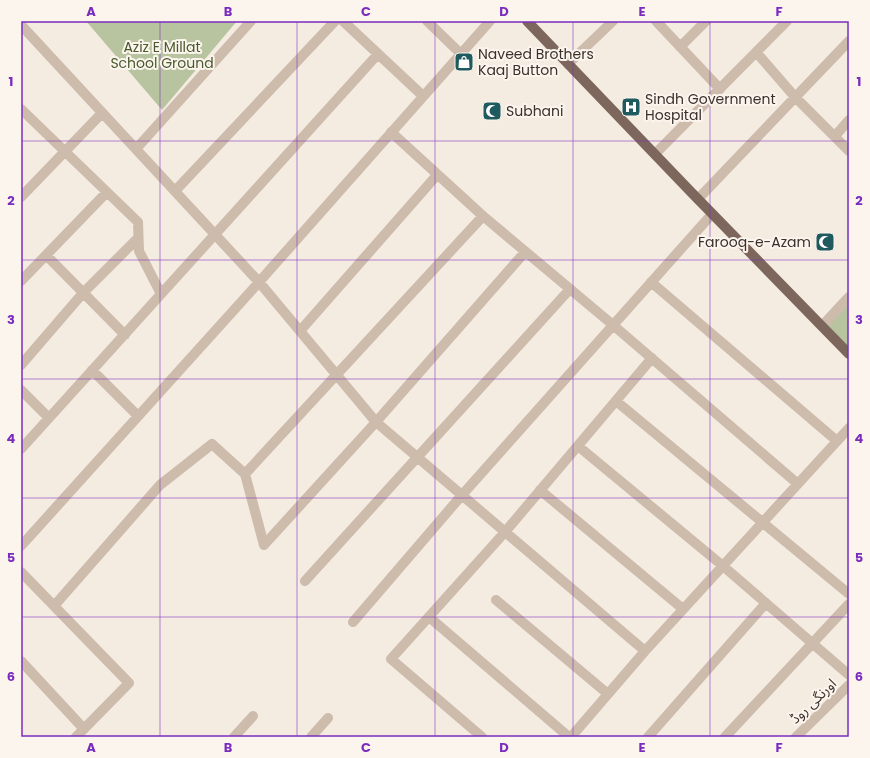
<svg xmlns="http://www.w3.org/2000/svg" width="870" height="758" viewBox="0 0 870 758" font-family="Poppins,'Noto Sans Arabic',sans-serif">
	<rect width="100%" height="100%" fill="#f4ebe1"/>
	<path fill="#b8c4a0" d="M86,21H237L162,110Z
		M849,297V353L822,326Z"/>
	<g fill="none" stroke-linecap="round" stroke-linejoin="round">
		<path stroke="#cdbbac" stroke-width="10" d="M343,21L423,96
			M427,21L461,54
			M656,21L720,89
			M21,25L259,282L376,422L645,651
			M680,47L706,21
			M756,52L795,97L849,151
			M568,64L613,21
			M21,109L138,222L139,251L161,294
			M391,132L483,216L613,325L798,484
			M835,136L849,120
			M136,149L251,21
			M655,154L787,21
			M175,191L335,21
			M21,197L102,113
			M698,199L849,41
			M46,255L125,335
			M21,281L107,192
			M651,282L837,441
			M822,326L849,297
			M300,331L437,175
			M21,365L83,293L138,238
			M92,370L138,416
			M21,390L49,418
			M616,401L849,594
			M578,446L723,566L849,675
			M21,449L378,54
			M540,490L683,609
			M264,545L245,474L483,216
			M264,545L376,422L525,252
			M21,546L252,290L490,21
			M21,572L129,683L76,737
			M305,581L570,289
			M496,600L608,694
			M54,606L160,485L212,444L245,474
			M429,617L569,737
			M353,622L462,495L712,214
			M21,661L84,729
			M234,737L253,716
			M311,737L328,718
			M482,737L391,659L505,532L652,358
			M571,737L645,651L849,428
			M648,737L766,603
			M725,737L849,604
			M796,737L849,685"/>
		<path stroke="#7d675c" stroke-width="10" d="M527,21L691,192L849,354"/>
	</g>
	<path fill="none" stroke="#7b2cbf" stroke-width="1" stroke-opacity="0.55" d="M160,21V737M297,21V737M435,21V737M573,21V737M710,21V737M21,141H849M21,260H849M21,379H849M21,498H849M21,617H849"/>
	<defs>
		<g id="shop-square" transform="scale(1)"><rect x="-9" y="-9" width="18" height="18" rx="4" fill="#1f5a5e" stroke="#fbf5ee"/><path d="M-5-2.5h2.3a2.7 3.5 0 0 1 5.4 0H5L5.5 6h-11ZM-1.5-2.5h3a1.5 2.3 0 0 0-3 0Z" fill="#fff"/></g>
		<g id="hospital-square" transform="scale(1)"><rect x="-9" y="-9" width="18" height="18" rx="4" fill="#1f5a5e" stroke="#fbf5ee"/><path d="M-5-5h3v3.5h4V-5h3V5h-3V1.5h-4V5h-3Z" fill="#fff"/></g>
		<g id="mosque-square" transform="scale(1)"><rect x="-9" y="-9" width="18" height="18" rx="4" fill="#1f5a5e" stroke="#fbf5ee"/><path d="M3.5-4.9A6 6 0 1 0 3.5 4.9A5 5 0 1 1 3.5-4.9Z" fill="#fff"/></g>
	</defs>
	<g fill-rule="evenodd">
		<use href="#shop-square" x="464" y="62"/>
		<use href="#hospital-square" x="631" y="107"/>
		<use href="#mosque-square" x="492" y="111"/>
		<use href="#mosque-square" x="825" y="242"/>
	</g>
	<g text-anchor="middle" dominant-baseline="central" stroke-width="4" stroke-linejoin="round" paint-order="stroke">
		<g font-size="14" fill="#4a5a2e" stroke="#fbf5ee">
			<text x="162" y="47">Aziz E Millat<tspan x="162" dy="16">School Ground</tspan></text>
		</g>
		<g font-size="14" fill="#3b302b" stroke="#fbf5ee" text-anchor="start">
			<text x="478" y="54">Naveed Brothers<tspan x="478" dy="16">Kaaj Button</tspan></text>
			<text x="645" y="99">Sindh Government<tspan x="645" dy="16">Hospital</tspan></text>
			<text x="506" y="111">Subhani</text>
			<text x="811" y="242" text-anchor="end">Farooq-e-Azam</text>
		</g>
		<g font-size="14" fill="#3b302b" stroke="#fbf5ee">
			<text transform="translate(813 701) rotate(-44)">اورنگی روڈ</text>
		</g>
	</g>
	<rect width="870" height="758" fill="none" stroke="#fbf5ee" stroke-width="44"/>
	<rect x="22" y="22" width="826" height="714" fill="none" stroke="#7b2cbf" stroke-width="1.5"/>
	<g font-size="13" text-anchor="middle" font-weight="bold" fill="#7b2cbf">
		<text x="91" y="16">A</text>
		<text x="228" y="16">B</text>
		<text x="366" y="16">C</text>
		<text x="504" y="16">D</text>
		<text x="642" y="16">E</text>
		<text x="779" y="16">F</text>
		<text x="11" y="86">1</text>
		<text x="859" y="86">1</text>
		<text x="11" y="205">2</text>
		<text x="859" y="205">2</text>
		<text x="11" y="324">3</text>
		<text x="859" y="324">3</text>
		<text x="11" y="443">4</text>
		<text x="859" y="443">4</text>
		<text x="11" y="562">5</text>
		<text x="859" y="562">5</text>
		<text x="11" y="681">6</text>
		<text x="859" y="681">6</text>
		<text x="91" y="752">A</text>
		<text x="228" y="752">B</text>
		<text x="366" y="752">C</text>
		<text x="504" y="752">D</text>
		<text x="642" y="752">E</text>
		<text x="779" y="752">F</text>
	</g>
</svg>
